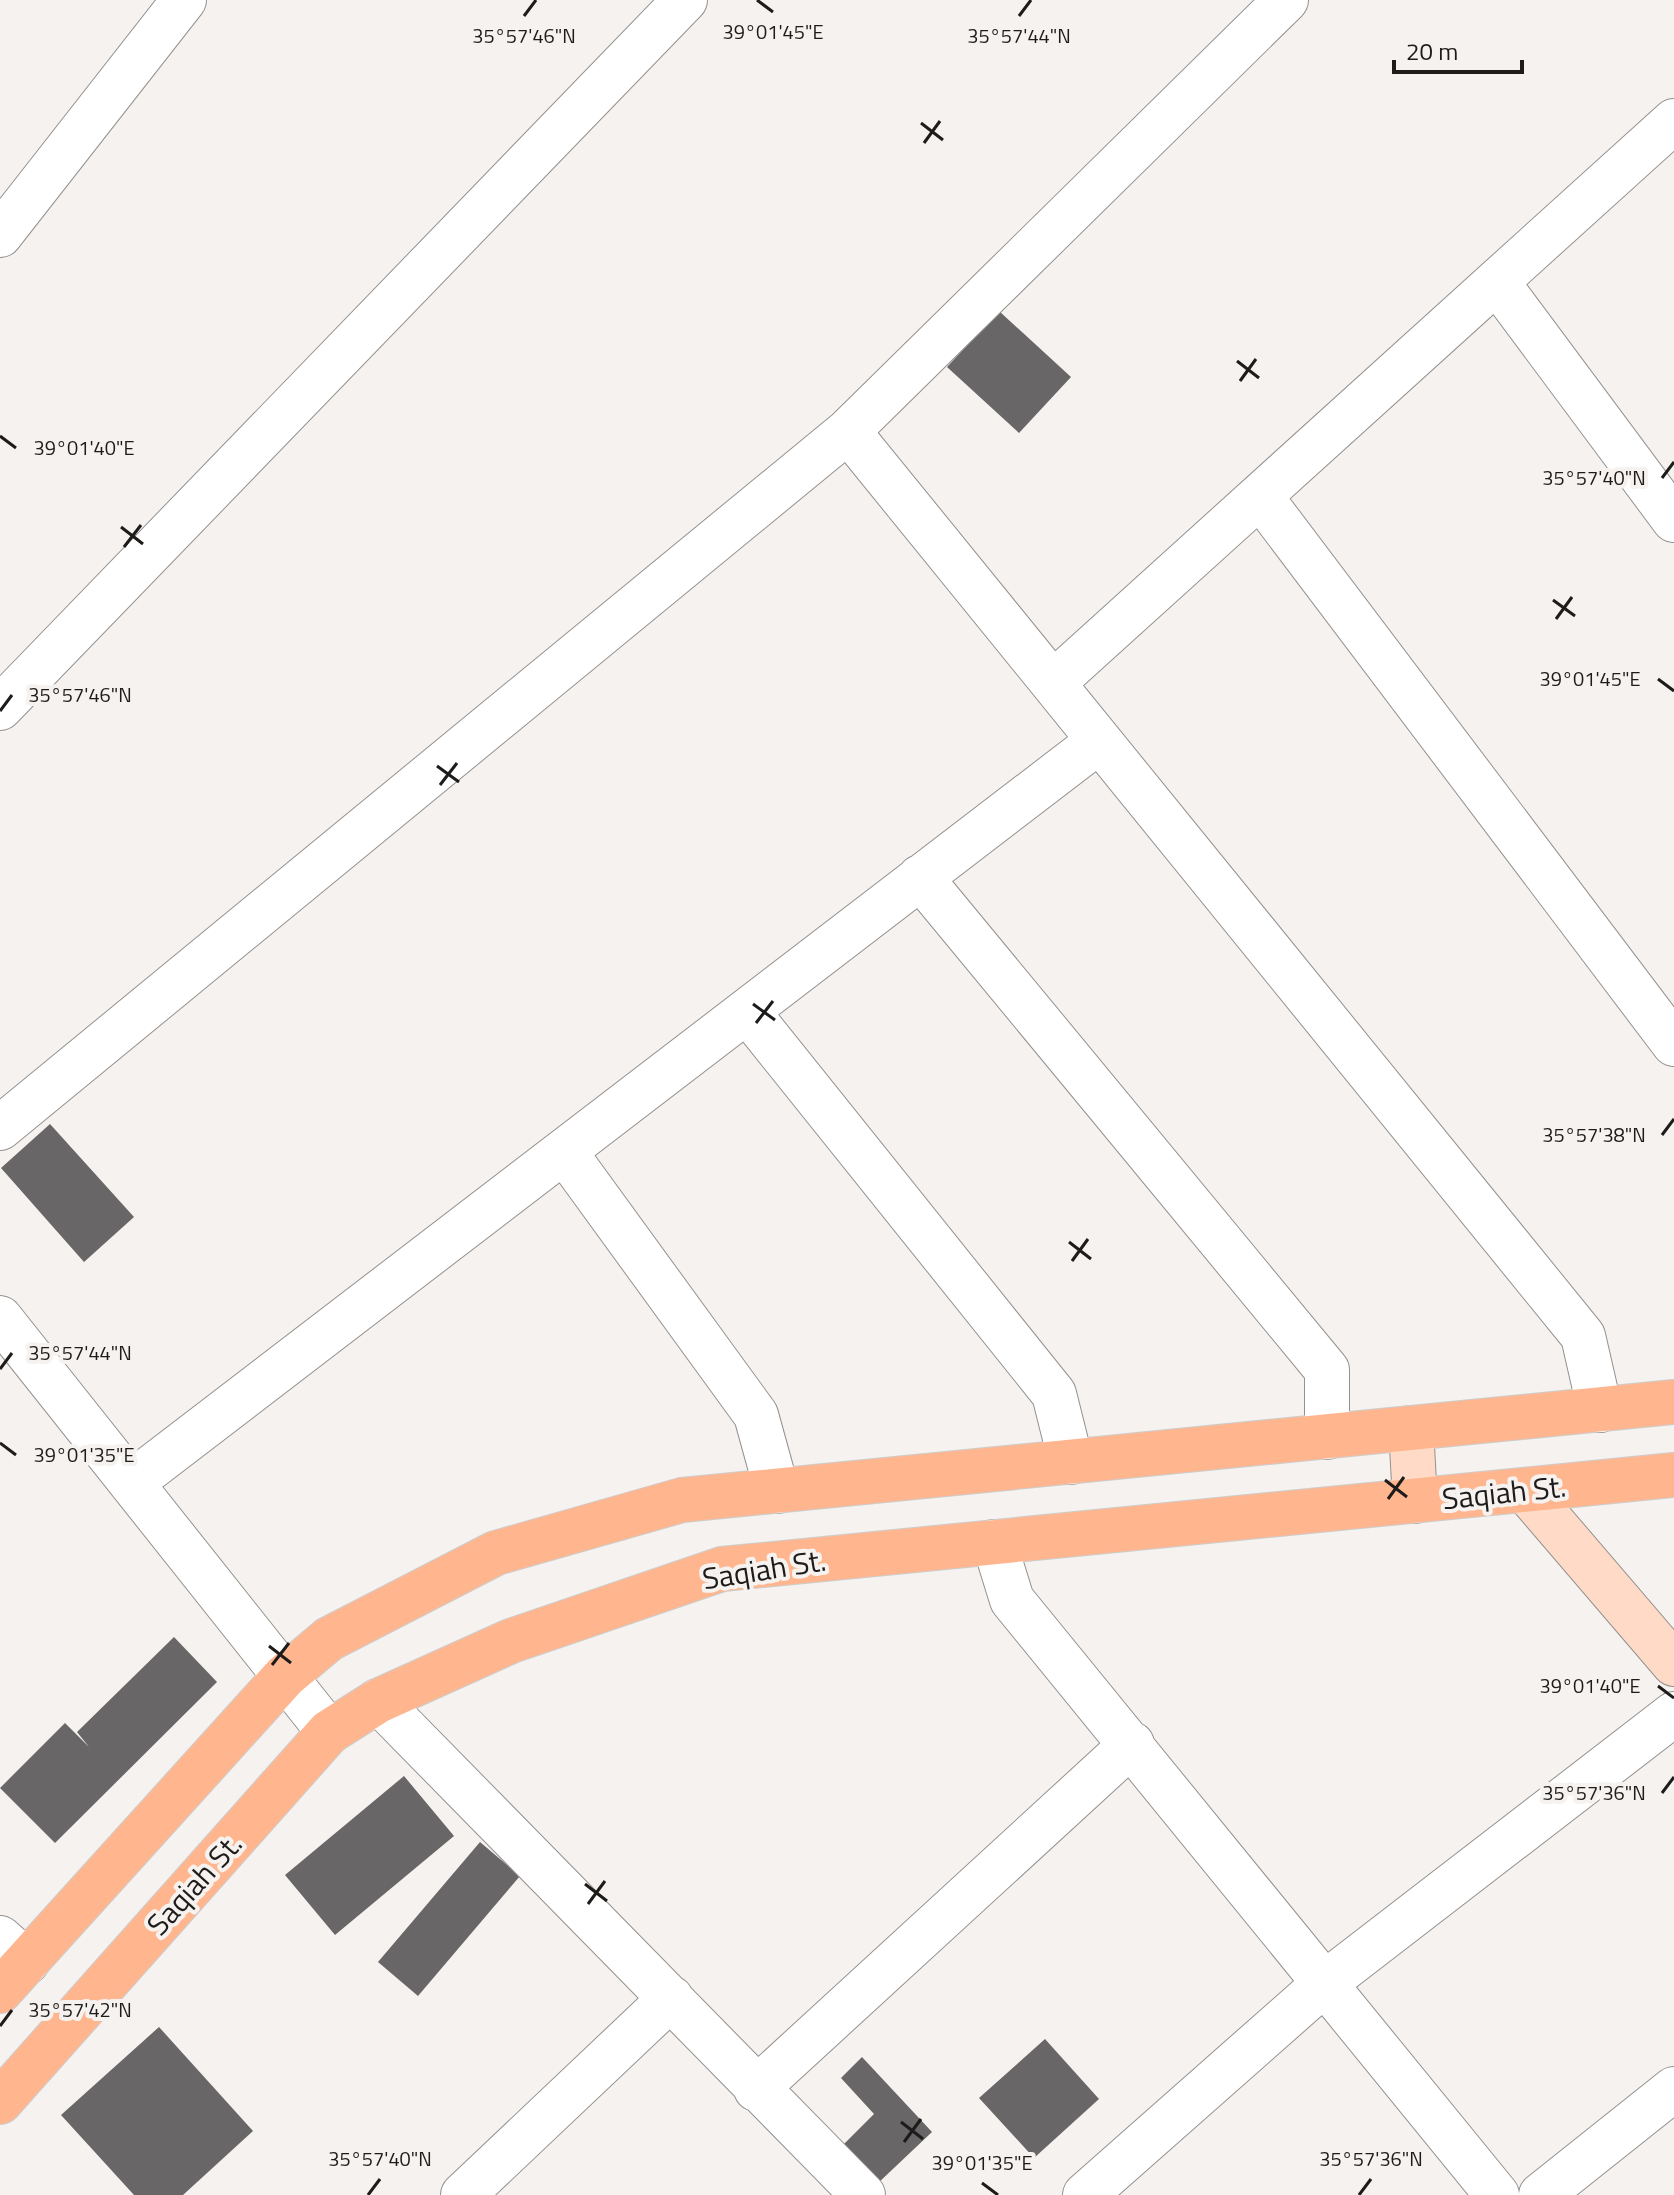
<svg xmlns="http://www.w3.org/2000/svg" width="1674" height="2195" viewBox="0 0 1674 2195" font-family="'Titillium Web',sans-serif">
	<rect width="100%" height="100%" fill="#f5f2ef"/>
	<path fill="#696668" d="M999,311L1071,377L1019,433L947,367Z
		M50,1124L134,1217L84,1262L1,1168Z
		M174,1637L217,1682L55,1843L0,1788L65,1723L89,1747L77,1732Z
		M404,1776L454,1836L335,1935L285,1875Z
		M480,1842L520,1876L418,1996L378,1962Z
		M159,2027L253,2131L183,2195H134L61,2115Z
		M1045,2039L1099,2099L1034,2158L979,2098Z
		M862,2057L932,2132L876,2185L840,2148L874,2114L841,2078Z"/>
	<g fill="none" stroke-linecap="round" stroke-linejoin="round">
		<g stroke="#94918f" stroke-width="46">
			<path id="street" d="M0,235L184,0
				M1497,282L1674,520
				M848,431L1583,1336L1600,1410
				M1260,496L1674,1044
				M1053,683L1674,121
				M0,708L685,0
				M920,877L1327,1370V1437
				M747,1011L1054,1394L1071,1462
				M0,1128L848,431L1286,0
				M564,1151L756,1415L777,1491
				M0,1318L329,1732
				M131,1483L1099,741
				M994,1542L1012,1600L1497,2195
				M378,1701L863,2195
				M0,1938L27,1962
				M756,2089L1132,1744
				M463,2195L671,1998
				M1085,2195L1325,1983L1674,1714
				M1541,2195L1674,2089"/>
		</g>
		<g stroke="#94918f" stroke-width="46">
			<path id="secondary" d="M1411,1428L1415,1501
				M1525,1490L1674,1664"/>
		</g>
		<g stroke="#cdcdcd" stroke-width="46">
			<path id="primary" d="M0,1991L285,1676L329,1639L496,1553L682,1500L1674,1402
				M0,2102L329,1732L378,1701L511,1641L722,1569L1674,1475"/>
		</g>
		<use href="#street" stroke="#fff" stroke-width="44"/>
		<use href="#secondary" stroke="#ffdbc7" stroke-width="44"/>
		<use href="#primary" stroke="#ffb68f" stroke-width="44"/>
	</g>
	<path fill="none" stroke="#1d1c1b" stroke-width="3" d="M757,0L773,12M524,16L536,0M1019,16L1031,0M921,123L943,140M924,143L940,121M1237,361L1259,378M1240,381L1256,359M0,436L16,448M1662,478L1674,462M121,527L143,544M124,547L141,525M1553,600L1575,616M1556,619L1572,597M1658,679L1674,691M0,711L12,695M437,766L459,782M440,785L457,763M753,1004L775,1020M756,1023L773,1001M1662,1135L1674,1119M1069,1242L1091,1259M1072,1261L1088,1239M0,1369L12,1353M0,1443L16,1455M1385,1480L1407,1497M1388,1499L1404,1477M269,1646L291,1663M272,1665L289,1643M1658,1686L1674,1698M1662,1793L1674,1777M585,1884L607,1901M588,1904L605,1881M0,2026L12,2010M901,2122L923,2139M904,2142L921,2119M982,2183L998,2195M368,2195L380,2179M1359,2195L1371,2179"/>
	<g text-anchor="middle" dominant-baseline="central" stroke-width="8" stroke-linejoin="round" paint-order="stroke">
		<g font-size="30" fill="#1d1c1b" stroke="#f5f2ef">
			<text transform="translate(1504 1492) rotate(-6)">Saqiah St.</text>
			<text transform="translate(764 1569) rotate(-9)">Saqiah St.</text>
			<text transform="translate(194 1884) rotate(-48)">Saqiah St.</text>
		</g>
	</g>
	<g font-size="20" text-anchor="middle" fill="#1d1c1b" stroke="#f5f2ef" stroke-width="8" stroke-linejoin="round" paint-order="stroke">
		<text x="773" y="39">39°01'45"E</text>
		<text x="524" y="43">35°57'46"N</text>
		<text x="1019" y="43">35°57'44"N</text>
		<text x="84" y="455">39°01'40"E</text>
		<text x="1594" y="485">35°57'40"N</text>
		<text x="1590" y="686">39°01'45"E</text>
		<text x="80" y="702">35°57'46"N</text>
		<text x="1594" y="1142">35°57'38"N</text>
		<text x="80" y="1360">35°57'44"N</text>
		<text x="84" y="1462">39°01'35"E</text>
		<text x="1590" y="1693">39°01'40"E</text>
		<text x="1594" y="1800">35°57'36"N</text>
		<text x="80" y="2017">35°57'42"N</text>
		<text x="380" y="2166">35°57'40"N</text>
		<text x="1371" y="2166">35°57'36"N</text>
		<text x="982" y="2170">39°01'35"E</text>
	</g>
	<path d="M1394 60v12h128v-12" fill="none" stroke="#1d1c1b" stroke-width="4"/>
	<text x="1406" y="60" font-size="24" fill="#1d1c1b" stroke="#f5f2ef" stroke-width="6" paint-order="stroke">20 m</text>
</svg>
